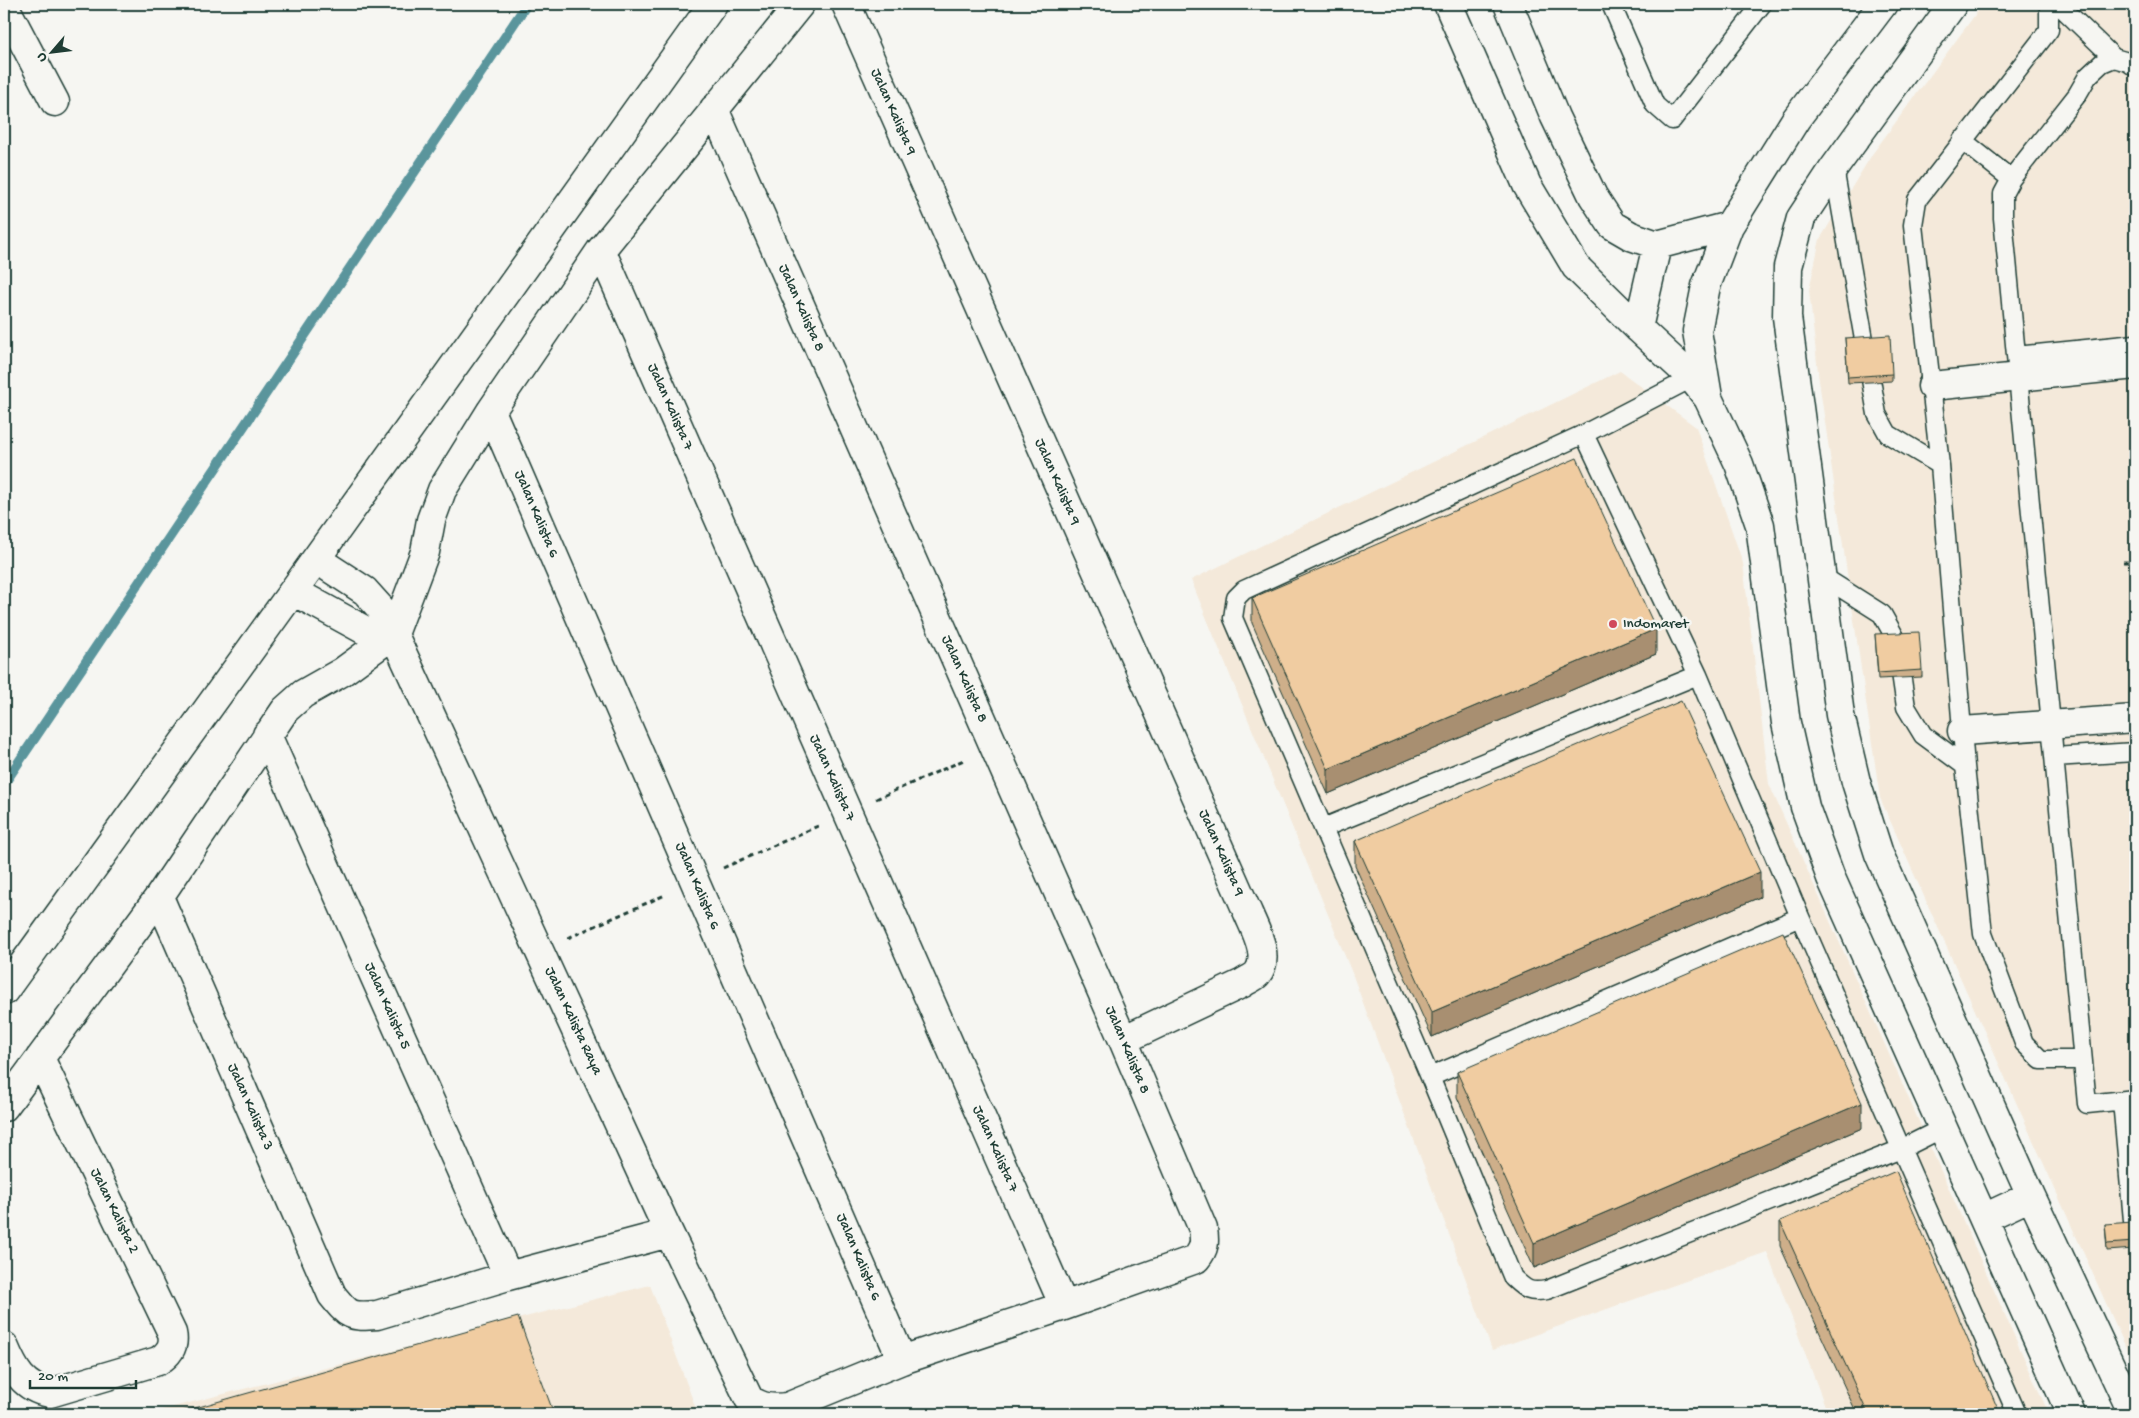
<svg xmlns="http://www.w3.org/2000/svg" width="2139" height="1418" viewBox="0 0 2139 1418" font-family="'Gochi Hand',sans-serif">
	<rect width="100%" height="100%" fill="#f6f6f2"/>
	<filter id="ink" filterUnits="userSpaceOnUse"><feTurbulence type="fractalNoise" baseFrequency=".02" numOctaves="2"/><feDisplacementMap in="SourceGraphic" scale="10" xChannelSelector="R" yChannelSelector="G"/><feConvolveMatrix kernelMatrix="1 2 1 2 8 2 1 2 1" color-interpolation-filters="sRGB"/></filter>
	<g filter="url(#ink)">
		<path fill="#f4e9da" d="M1983,4H2135V1368L1880,798L1819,381L1809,290L1820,239L1873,153Z
			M1620,371L1696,427L1743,563L1769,784L2049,1414H1828L1767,1252L1492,1350L1352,973L1191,580Z
			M650,1285L698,1414H146Z"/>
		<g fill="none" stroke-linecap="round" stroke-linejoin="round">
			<path stroke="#5a959c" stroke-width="10" d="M4,784L527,4"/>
			<g stroke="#1f3d34" stroke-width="21">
				<path id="lane" d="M1611,4L1655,105L1672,120L1762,4
					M2049,4V30L1917,200L1913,225L1940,465L1965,766L1983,934L2024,1043L2041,1060H2082
					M2058,4L2114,58L2128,62L2135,67
					M2114,58L2102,63L2088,76L2077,95L2011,179L2003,194V218L2087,1104L2135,1099
					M1962,140L2011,179
					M1834,168L1877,414L1888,434L1940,465
					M2016,356L2135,344
					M1692,378L1584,434L1244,590L1236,598L1233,618L1430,1077L1513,1278C1526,1290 1529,1293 1547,1290L1901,1149L1943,1128
					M1584,434L1698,675L1800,917L2017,1414
					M1822,576L1882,614L1896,639L1906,707L1923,735L1965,766
					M2054,757L2135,752
					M1323,828L1698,675
					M1430,1077L1800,917
					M2122,1101L2135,1242"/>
			</g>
			<g stroke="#1f3d34" stroke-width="31">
				<path id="street" d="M846,4L1248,913C1255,930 1271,957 1257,974C1253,978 1247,980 1243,983L1123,1040
					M1448,4L1527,185L1576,267L1638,328L1692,378L1708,398L1739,464L1760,525L1786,723L1805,807L1831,878L2071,1414
					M1508,4L1555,117L1593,196L1612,225L1631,236L1657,245L1729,226
					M1953,4L1834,168L1801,218L1788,267L1787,317L1840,715L1856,782L1879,854L2031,1196L2133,1414
					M4,5L55,102
					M601,250L1064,1306
					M1638,328L1657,245
					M1932,386L2135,365
					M1708,397L1697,331L1706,286L1729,226L1796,119L1883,4
					M491,411L902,1360
					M316,559L365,591L383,611L669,1233L749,1399C762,1408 772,1409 787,1407L902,1360L1064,1306L1196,1259C1205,1248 1205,1242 1203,1229L1123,1040L714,109
					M293,591L368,632L394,634
					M1962,731L2135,719
					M267,735L508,1276
					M159,897L332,1295C349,1316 350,1317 377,1315L508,1276L669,1233
					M4,991L293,591L713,4
					M4,1107L159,897L285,710L303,694L342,672L394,634L425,552L431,520L442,490L491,411L601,250L800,4
					M1984,1218L2031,1196
					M4,1346C14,1370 23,1388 50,1393L158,1361C169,1354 175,1346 172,1333L40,1058"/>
			</g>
			<path stroke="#1f3d34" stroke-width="3" stroke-dasharray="5 4" stroke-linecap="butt" d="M2123,562H2135
				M876,799L966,759
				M723,868L818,826
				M568,938L665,895"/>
			<use href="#lane" stroke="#f6f6f2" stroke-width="18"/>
			<use href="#street" stroke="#f6f6f2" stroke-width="28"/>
		</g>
		<path fill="#ceaf8a" stroke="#1f3d34" d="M1845,338L1892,374V381L1848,383Z
			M1252,598L1656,654L1328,794L1252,623Z
			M1875,634L1922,670V677L1878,679Z
			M1355,841L1760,897L1432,1037L1355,866Z
			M1457,1072L1862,1128L1534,1268L1457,1097Z
			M1780,1221L2000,1414H1857L1780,1246Z
			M2105,1224L2134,1242V1249L2107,1251Z
			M2130,1273H2135V1301L2131,1302Z"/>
		<path fill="#a88f71" stroke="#1f3d34" d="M1656,629V654L1328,794V769Z
			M1760,872V897L1432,1037V1012Z
			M1862,1103V1128L1534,1268V1243Z"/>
		<path fill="#f0cca1" stroke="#1f3d34" d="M1890,335L1892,374L1848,377L1845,338Z
			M1577,458L1656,629L1328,769L1252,598Z
			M1919,632L1922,670L1878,673L1875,634Z
			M1681,701L1760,872L1432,1012L1355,841Z
			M1783,932L1862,1103L1534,1243L1457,1072Z
			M1896,1171L2000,1414H1868L1780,1221Z
			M2133,1222L2134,1242L2107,1244L2105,1224Z
			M2130,1273H2135V1295H2131Z
			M518,1317L554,1414H174Z"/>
	</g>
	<circle fill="#d1495b" stroke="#f6f6f2" stroke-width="2" cx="1613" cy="624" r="5"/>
	<g text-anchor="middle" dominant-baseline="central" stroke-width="5" stroke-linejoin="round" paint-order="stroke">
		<g font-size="15" fill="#1f3d34" stroke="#f6f6f2">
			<text transform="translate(893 112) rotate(66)">Jalan Kalista 9</text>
			<text transform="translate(801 308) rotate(66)">Jalan Kalista 8</text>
			<text transform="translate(670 407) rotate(66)">Jalan Kalista 7</text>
			<text transform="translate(1057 482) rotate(66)">Jalan Kalista 9</text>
			<text transform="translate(536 514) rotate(67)">Jalan Kalista 6</text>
			<text transform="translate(964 679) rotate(66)">Jalan Kalista 8</text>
			<text transform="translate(832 778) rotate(66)">Jalan Kalista 7</text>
			<text transform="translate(1221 853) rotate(66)">Jalan Kalista 9</text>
			<text transform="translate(697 886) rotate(67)">Jalan Kalista 6</text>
			<text transform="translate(387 1006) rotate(66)">Jalan Kalista 5</text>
			<text transform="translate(573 1021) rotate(65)">Jalan Kalista Raya</text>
			<text transform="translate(1127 1050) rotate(67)">Jalan Kalista 8</text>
			<text transform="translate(250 1107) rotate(66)">Jalan Kalista 3</text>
			<text transform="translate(995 1149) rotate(66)">Jalan Kalista 7</text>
			<text transform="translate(114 1211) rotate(64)">Jalan Kalista 2</text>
			<text transform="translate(858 1257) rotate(67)">Jalan Kalista 6</text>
		</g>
		<g font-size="15" fill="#1f3d34" stroke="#f6f6f2" text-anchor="start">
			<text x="1623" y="624">Indomaret</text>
		</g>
	</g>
	<rect width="2139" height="1418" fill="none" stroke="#f6f6f2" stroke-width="20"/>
	<rect x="10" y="10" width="2119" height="1398" fill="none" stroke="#1f3d34" stroke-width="2" filter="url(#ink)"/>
	<g transform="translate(52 52) rotate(242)" stroke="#f6f6f2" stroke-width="4" paint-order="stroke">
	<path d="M0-4L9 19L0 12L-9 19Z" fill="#1f3d34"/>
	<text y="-8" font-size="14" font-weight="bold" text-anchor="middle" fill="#1f3d34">U</text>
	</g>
	<path d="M30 1380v8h106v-8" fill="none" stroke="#1f3d34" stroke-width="2.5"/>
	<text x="38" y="1380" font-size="15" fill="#1f3d34" stroke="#f6f6f2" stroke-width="4" paint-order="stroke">20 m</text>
</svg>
